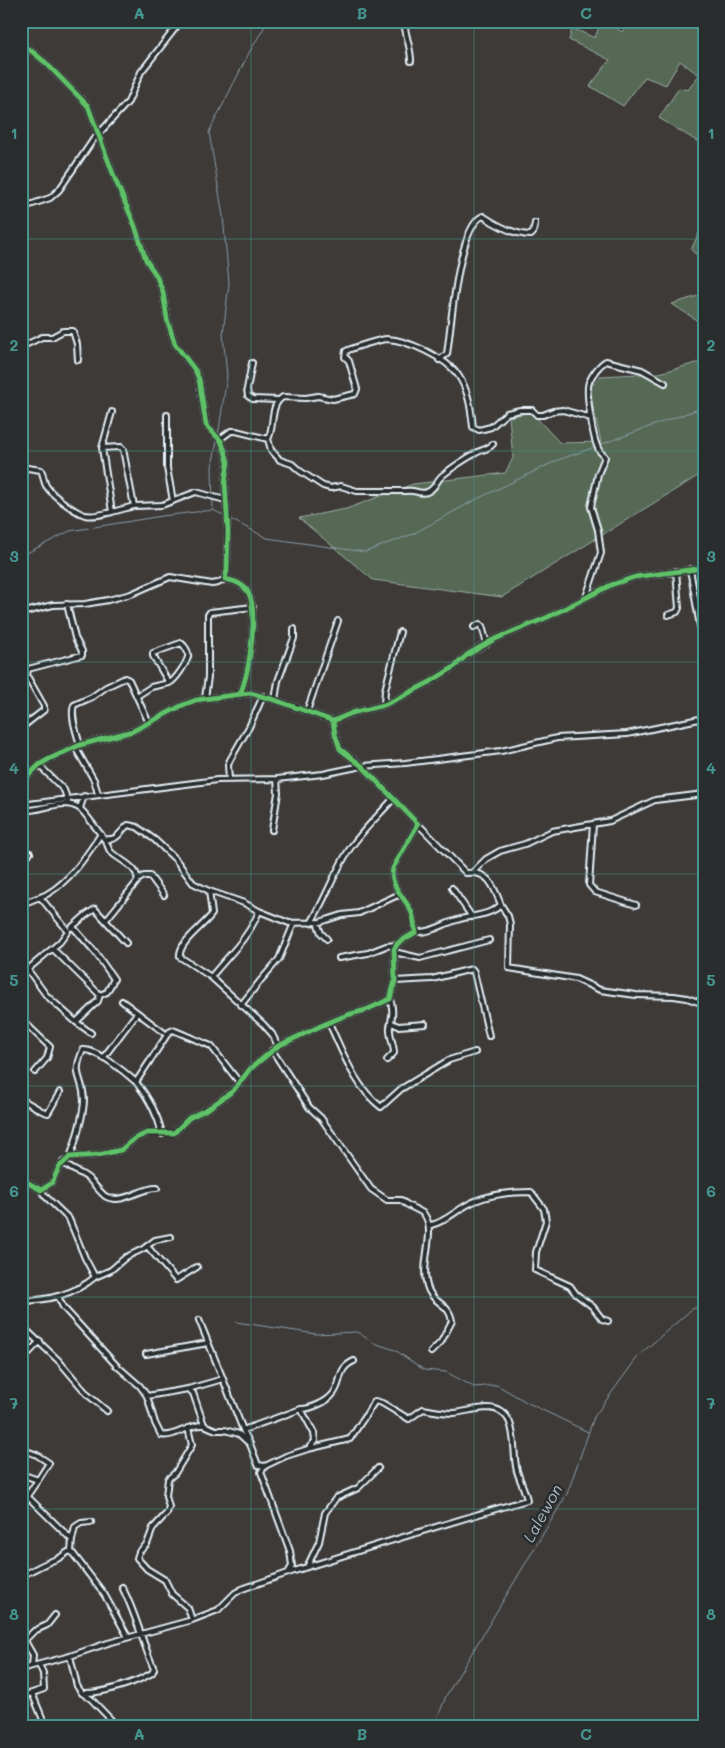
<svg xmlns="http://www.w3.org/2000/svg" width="725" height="1748" viewBox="0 0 725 1748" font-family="Mali,sans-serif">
	<rect width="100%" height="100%" fill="#3d3a38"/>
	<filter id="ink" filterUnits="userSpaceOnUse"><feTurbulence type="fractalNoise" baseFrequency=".02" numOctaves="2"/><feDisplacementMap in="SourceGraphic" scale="10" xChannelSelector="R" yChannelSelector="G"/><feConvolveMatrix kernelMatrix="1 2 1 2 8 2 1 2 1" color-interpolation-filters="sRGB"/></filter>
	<g filter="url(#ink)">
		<path fill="#546955" stroke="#9eada6" d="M601,21H607L622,32L629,21H704V150L701,148L700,143L659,118L679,88L688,90L699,75L680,61L666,85L645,77L623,106L590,86L610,60L569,40L572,28L595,38Z
			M704,222V261L691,250Z
			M704,294V325L672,304Z
			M704,361V472L502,597L373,580L299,518L346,509L413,484L505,473L513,458L509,417L531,412L560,443L601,442L589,389L600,376L659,373Z"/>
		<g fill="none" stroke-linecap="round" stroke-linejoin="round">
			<path stroke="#8c9ea9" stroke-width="1" d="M218,436L227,376L223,334L229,283L223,216L209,132L250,51L268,21
				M599,445L704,407
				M213,510L212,467L217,440
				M228,518L267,538L365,552L413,534L473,501L558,460L595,447
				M21,556L70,531L162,516L213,510L225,516
				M236,1322L316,1334L357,1332L374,1343L395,1350L424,1370L446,1372L474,1387L497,1385L528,1403L588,1432
				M434,1727L446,1696L567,1494L594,1417L639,1355L691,1310L704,1303"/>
			<g stroke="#e8f1f8" stroke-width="8">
				<path id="minor" d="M404,21C405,35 411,47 411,61
					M21,48L29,49L46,63L88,106L115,179L135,226L146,260L156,275L163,292L167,319L175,344L195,370L199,379L206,425L221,441L225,451L228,462L225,482L228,531L227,570L225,579C234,581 242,583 248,592C259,610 249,674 240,694
					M21,208L50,198L59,190L93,140L128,102L141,72L181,21
					M21,347L42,337H52L63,331H73L77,344L78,360
					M439,360L447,354C451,328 458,225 483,216C495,224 515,235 531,235L533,233L535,223
					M252,363L247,389L248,396L253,399L278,400
					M112,412L102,448L112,512L134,506L162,505L196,492L225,500
					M167,415V468L173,501
					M220,439L231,431H236L268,439C275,427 269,405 283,397L306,398L318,396L333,399L355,394L357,389L349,361L345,357L346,351C352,348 381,339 387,339C408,340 446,358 458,375C469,391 471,409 473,427L479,430L491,427L507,413L520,410H532L537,415H543L553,411L563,410L591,418
					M268,439L271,450L280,460L292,464L300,471L323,486L331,488L341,486L357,491H405C416,489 419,495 427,492C436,489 436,480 443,475C453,467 465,459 476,453C482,449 488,450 493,444
					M102,448L121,447L123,449L134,506
					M21,467L41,470C44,475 43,482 47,487C53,496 75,512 85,515C94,517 103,514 112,512
					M690,569L704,649
					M586,597L601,553L598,530L591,507L598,474L605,457C603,454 599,452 598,448C593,438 585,392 589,382C592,375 599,365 606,361L642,370L665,383
					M21,613L53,605L85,604L108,600L131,594L170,577L212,584L218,583L225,579
					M668,615L677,612L679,608L676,571
					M474,627L480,624L482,626L487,644
					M21,682L27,676L28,669L82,655V651L75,638L67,604
					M137,696L151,687L169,683L153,656V653L181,643C185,646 189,652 188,657C186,664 175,681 169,683
					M205,698L208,677V615L210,612L253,607
					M275,700L278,681L294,638V629
					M384,705L385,690L400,632
					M307,711L338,621
					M21,728L44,710V706L27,676
					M80,745C77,734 70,716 74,705L92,697L106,687L125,678L129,680L149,723
					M75,747L94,780L98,794
					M21,758L24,780
					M39,765L64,790L68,801
					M229,780L228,765L230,760L249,727L263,696
					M21,783L39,765L49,759L80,745L133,731L183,705L196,700L250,693L275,700L333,721L352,713L384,705L399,698L430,682L454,667L467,655L493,640L548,617L611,585L635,577L704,568
					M21,805L217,780L277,779L323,774L362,766L405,763L501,751L557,738L627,734L704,718
					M80,808L84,796
					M21,810C40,813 60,797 79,808C84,811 102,836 106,842C108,845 108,849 111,852C119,860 141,868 137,882L106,920
					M593,824L589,885L595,892L636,905
					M272,830L278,793L277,779
					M104,839C119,841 118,833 128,825L137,827L155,840L176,860L193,883L209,891L212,914C204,926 178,942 180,957L211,977L263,1024L272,1034L278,1046
					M21,860L30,853
					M473,872L486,859L500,851L525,844L552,831L610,821L655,800L704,794
					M139,879L144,876H150L164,895
					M452,888L472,917
					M209,891L244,903L259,911
					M21,905C30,900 39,898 47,894C70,881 87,855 101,834
					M501,905L508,916L510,924L509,968L576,979L600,990L636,995L674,996L687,998L704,1004
					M317,922L321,933L327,939
					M311,923C326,898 335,870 351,847C363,830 379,815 393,799
					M73,927L95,952L114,979L107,992L100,995
					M71,928L86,915L95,909L126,943
					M416,932C431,933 443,924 457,920C472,915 489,916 501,905C494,887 489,870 466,873L418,824
					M394,952L420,958L489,940
					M339,958L368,953L386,946L396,945
					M28,970L46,995L76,1022L98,1001L100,995L53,949
					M21,975L60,942L68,931L40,897
					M211,977C228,956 250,936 259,911L289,923L320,922L342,915L359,913L400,894
					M395,981L432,979L472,969L474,972L489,1036
					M122,1001L167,1035
					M241,1005L261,980L279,959L294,923
					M21,1019L50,1047L47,1058L35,1072
					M76,1022L91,1033
					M329,1023C343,1052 354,1086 381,1107L401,1089L449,1060L475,1052
					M392,1023L398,1026L425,1024
					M21,1031L27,1025
					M272,1050L309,1107L321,1118L371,1189L387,1200H401C408,1207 420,1210 424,1214C438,1233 417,1266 429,1291C436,1305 449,1303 452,1321L441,1342L431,1352
					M21,1057V1059
					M103,1058L137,1013
					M387,1060L394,1053C394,1045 389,1035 390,1027C392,1017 394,1010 390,999
					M136,1082C148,1097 158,1115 162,1134
					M21,1099L42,1111L48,1113L60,1092
					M70,1157C75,1144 84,1113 84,1100C83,1075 71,1077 83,1050C97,1049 126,1073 136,1082L169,1032L173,1030L211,1046L239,1082
					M63,1162C70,1170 81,1172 89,1179C94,1184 99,1191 105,1196C122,1206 141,1187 157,1188
					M21,1179L41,1190L52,1183L59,1167L70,1157L98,1155L121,1150L134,1139L147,1133H174L189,1118L209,1108L233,1091L250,1069L278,1046L325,1024L347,1015L366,1010L390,999L395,981L394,949L398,943L416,932C414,926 414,921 413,916C408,899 388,887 393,868L418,824L362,766L340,749L335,734L333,721
					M41,1190L45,1196L69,1219L85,1258L95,1277L111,1270L126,1257L143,1249L155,1240L171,1237
					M429,1224L431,1225C445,1222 454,1212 467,1205C486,1194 510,1192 531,1192L544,1209L546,1221L536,1252L535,1270L570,1286L576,1294L593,1307L602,1319L608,1321
					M147,1246L176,1280L197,1267
					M58,1296L63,1307L116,1365L140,1386L147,1396L188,1389L223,1379L243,1430L301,1409L314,1433L315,1441L308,1449L286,1456L265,1466
					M21,1301C47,1301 75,1294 95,1277
					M199,1320L223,1379
					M21,1325L59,1361L88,1395L107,1411
					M146,1354L208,1343
					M21,1361L40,1341
					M147,1396L155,1423L161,1435C175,1438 188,1424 204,1425
					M301,1409C311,1409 327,1402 333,1394C343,1382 336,1369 354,1361
					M188,1428L192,1445L175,1473L168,1479L166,1496L169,1507L167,1513L153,1528L147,1544L139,1552L137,1558L147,1569L165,1580L172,1594L188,1608L192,1620
					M243,1430L249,1442
					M21,1449L37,1455L49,1463L38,1480
					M24,1475L38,1480L27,1496L72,1540L71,1551L104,1594L128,1637
					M72,1540L75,1527L81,1523L91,1522
					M307,1567L319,1542L325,1513L336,1498L358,1488L378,1468
					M288,1573C367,1548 447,1523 527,1500C525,1490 520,1481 517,1471C511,1451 521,1409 488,1408C476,1408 465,1412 454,1413C444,1413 433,1411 423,1409L409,1419L382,1403L375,1401L350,1439L308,1449
					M21,1576C34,1570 44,1563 57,1559C63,1557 65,1552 71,1551
					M21,1634L33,1655L32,1666
					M25,1640L34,1631L47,1625L55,1615
					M70,1656L77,1686L82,1693L91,1699L118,1727
					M39,1665L43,1673L44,1689L32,1693L46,1727
					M21,1669L70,1656L108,1643L192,1620L218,1610L235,1593L242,1589L288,1573L292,1566L290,1551L261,1472L265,1466L258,1465L250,1444L239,1434L225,1430H216L204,1425L193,1393L188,1389
					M82,1693C102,1694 135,1683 152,1673L154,1669C142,1642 136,1613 122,1587
					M21,1696L32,1693
					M481,1727L484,1724L492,1727"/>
			</g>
			<use href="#minor" stroke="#2a2d2e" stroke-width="4"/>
			<g stroke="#2a2d2e" stroke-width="8">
				<path id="cycleway" d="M21,48L29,49L46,63L88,106L115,179L135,226L146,260L156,275L163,292L167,319L175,344L195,370L199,379L206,425L221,441L225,451L228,462L225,482L228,531L227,570L225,579C234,581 242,583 248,592C259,610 249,674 240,694
					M21,783L39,765L49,759L80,745L133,731L183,705L196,700L250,693L275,700L333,721L352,713L384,705L399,698L430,682L454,667L467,655L493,640L548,617L611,585L635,577L704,568
					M21,1179L41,1190L52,1183L59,1167L70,1157L98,1155L121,1150L134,1139L147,1133H174L189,1118L209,1108L233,1091L250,1069L278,1046L325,1024L347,1015L366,1010L390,999L395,981L394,949L398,943L416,932C414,926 414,921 413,916C408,899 388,887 393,868L418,824L362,766L340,749L335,734L333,721"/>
			</g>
			<use href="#cycleway" stroke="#61c268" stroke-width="5"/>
		</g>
	</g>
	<path fill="none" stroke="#459590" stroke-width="1" stroke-opacity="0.55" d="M251,21V1727M474,21V1727M21,239H704M21,451H704M21,662H704M21,874H704M21,1086H704M21,1297H704M21,1509H704"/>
	<g text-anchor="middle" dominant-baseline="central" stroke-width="5" stroke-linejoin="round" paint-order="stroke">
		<g font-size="16" font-style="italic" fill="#abbac3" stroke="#2a2d2e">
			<text transform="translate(542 1513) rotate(-61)">Lalewon</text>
		</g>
	</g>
	<rect width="725" height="1748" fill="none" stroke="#2a2d2e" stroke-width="55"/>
	<rect x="28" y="28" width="670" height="1692" fill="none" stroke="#459590" stroke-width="2"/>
	<g font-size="16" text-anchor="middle" font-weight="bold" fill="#459590">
		<text x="139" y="19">A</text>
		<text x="362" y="19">B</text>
		<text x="586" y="19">C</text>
		<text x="14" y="139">1</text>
		<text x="711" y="139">1</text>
		<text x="14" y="351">2</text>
		<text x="711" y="351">2</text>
		<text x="14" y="562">3</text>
		<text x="711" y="562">3</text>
		<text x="14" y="774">4</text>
		<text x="711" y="774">4</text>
		<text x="14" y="986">5</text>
		<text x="711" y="986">5</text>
		<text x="14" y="1197">6</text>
		<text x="711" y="1197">6</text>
		<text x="14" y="1409">7</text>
		<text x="711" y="1409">7</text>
		<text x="14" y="1620">8</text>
		<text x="711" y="1620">8</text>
		<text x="139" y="1740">A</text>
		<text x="362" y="1740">B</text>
		<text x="586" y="1740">C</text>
	</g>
</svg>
